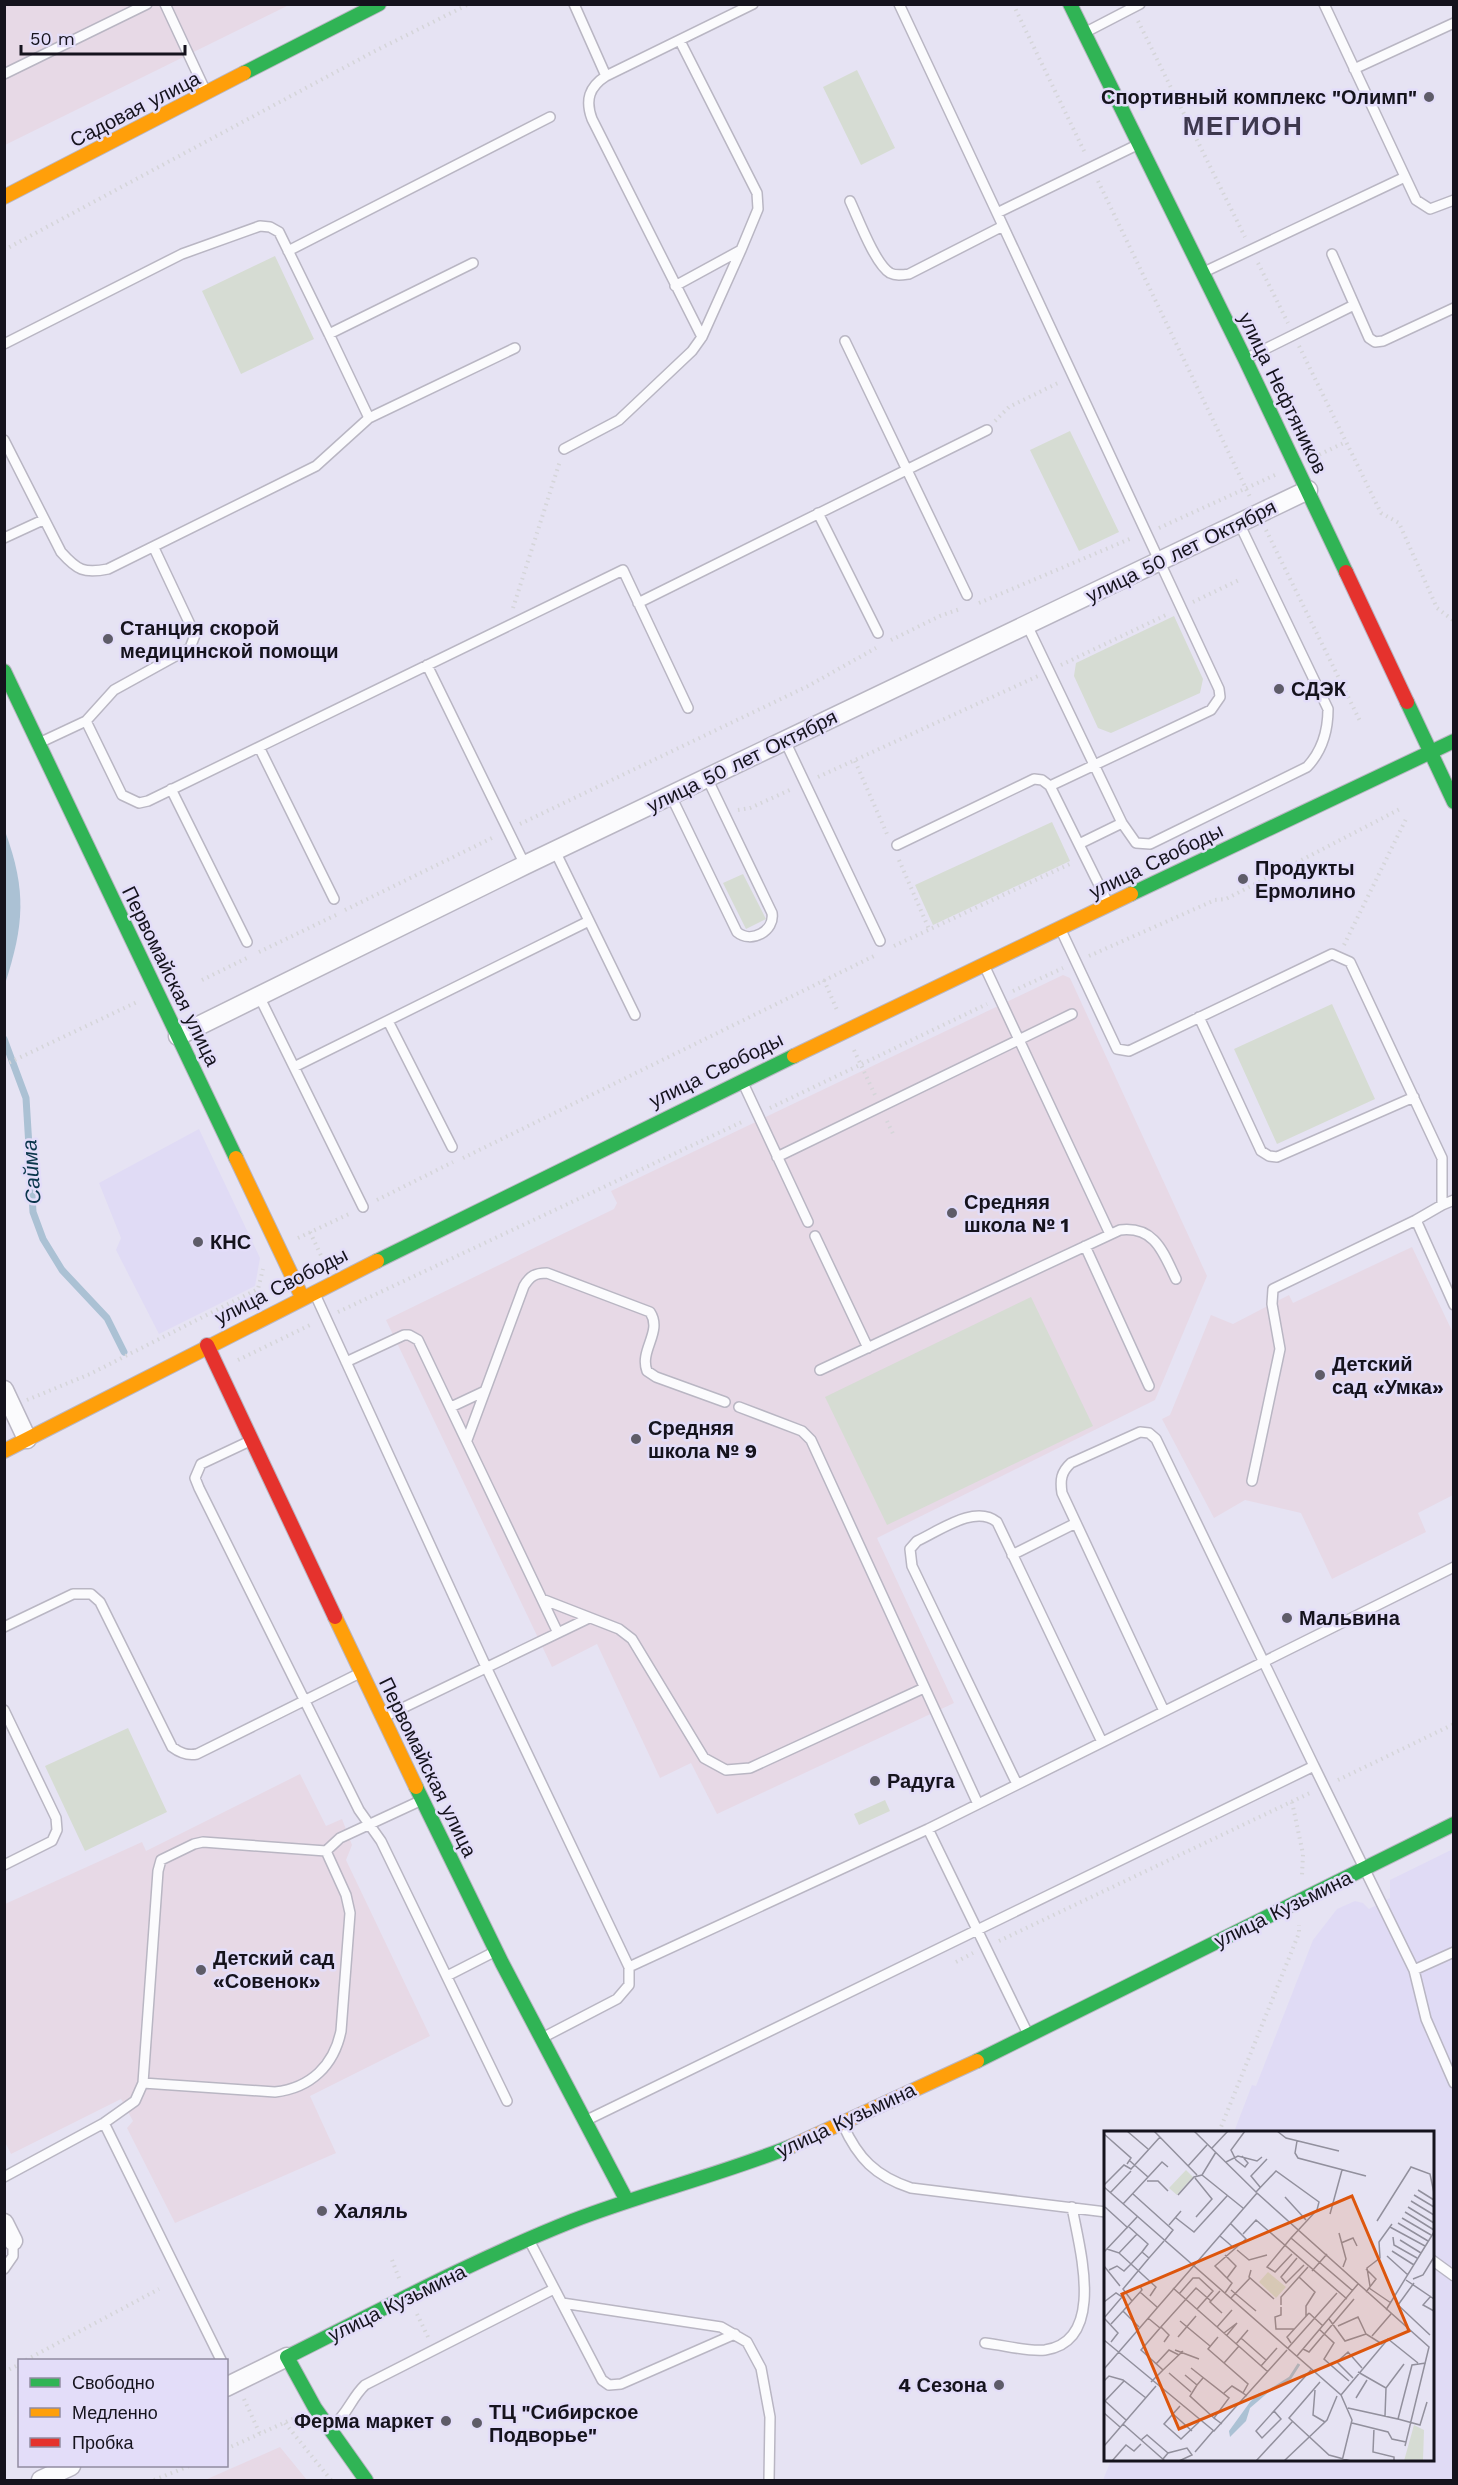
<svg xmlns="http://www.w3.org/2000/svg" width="1458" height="2485" viewBox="0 0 1458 2485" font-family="'Work Sans',sans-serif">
	<rect width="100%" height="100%" fill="#e6e3f3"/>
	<path fill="#e0dbf5" d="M199,1129L260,1258L255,1286L159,1334L116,1250L121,1238L99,1183Z
		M1453,1849V2480H1103L1111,2460H1432V2132H1234L1252,2085L1256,2086L1313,1940L1337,1909L1355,1901L1363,1903L1369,1909L1390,1898V1880Z"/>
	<path fill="#e7d9e6" d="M5,5H289L5,145Z
		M1063,975L1070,978L1207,1276L1155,1400L877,1538L954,1703L717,1814L691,1763L660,1778L597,1644L552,1667L386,1320L614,1209L617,1203L611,1191Z
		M1412,1247L1454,1335L1453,1495L1418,1513L1426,1532L1332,1579L1301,1513L1245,1500L1214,1518L1162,1419L1170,1415L1211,1315L1233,1324L1289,1295L1293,1303Z
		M300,1774L326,1826L342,1819L352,1845L346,1860L430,2036L310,2096L336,2153L175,2223L127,2128L133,2121L121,2099L11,2154L5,2142V1904L142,1842L146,1851Z
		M280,2447L307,2480H205Z"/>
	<path fill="#d6dcd3" d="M857,70L895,148L861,165L823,87Z
		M275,256L314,339L241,374L202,291Z
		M1070,431L1119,532L1079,551L1030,450Z
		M1174,616L1203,679L1200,693L1111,733L1098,728L1074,676L1076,663Z
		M1052,822L1070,861L933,925L915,885Z
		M743,874L766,919L746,929L723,883Z
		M1332,1004L1375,1099L1277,1144L1234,1049Z
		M1031,1297L1093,1426L887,1525L825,1397Z
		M128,1728L167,1812L85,1851L45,1766Z
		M885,1800L890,1811L859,1825L854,1814Z"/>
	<path fill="#abc1d4" d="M5,831C27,891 24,925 5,984Z"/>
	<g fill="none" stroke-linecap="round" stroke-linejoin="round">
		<path stroke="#abc1d4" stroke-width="7" d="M4,1039L26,1098L33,1212L43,1239L62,1270L107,1318L124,1352"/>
		<g stroke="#b9b6c3" stroke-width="12">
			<path id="lane" d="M165,4L206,92
				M574,4L606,76L753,4
				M899,4L997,213
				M1324,4L1416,200L1430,209L1454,200
				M1086,32L1140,4
				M1354,69L1454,23
				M4,74L147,4
				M606,76C589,87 585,100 592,119L702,337
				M850,201C858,218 875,264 890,273C896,276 902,275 909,274L1003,226
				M288,251L550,117
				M1332,254L1369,338L1375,342L1383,341L1454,308
				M1204,272L1405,177
				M675,286L741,250L758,209L757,193L680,41
				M845,341L967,595
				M4,344L182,254L260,226L270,227L279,232L329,334
				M1245,359L1354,305
				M369,418L329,334L473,263
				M4,440L61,552C77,570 84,574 108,569L316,466L369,418L515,348
				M564,449L619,420L692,351L702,337L741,250
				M818,513L878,633
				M4,538L43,520
				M638,603L987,430
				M1027,625L1122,823L1136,843L1150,844L1307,767C1323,750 1328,731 1328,709L1239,523
				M427,665L525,865
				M86,721L114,690L190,648L195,635L154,548
				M785,741L880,941
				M39,743L86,721L122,795L139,803L148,801L623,570L688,708
				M259,747L334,899
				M1050,786L1211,710L1220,697L1219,689L997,213L1139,144
				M171,789L247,942
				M671,796L737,932C751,944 775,931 772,913L707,778
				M1079,844L1122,823
				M897,845L1034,779L1042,780L1050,786L1108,903
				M555,851L635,1015
				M1060,928L1117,1049L1129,1051L1332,954L1350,962L1442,1158V1205L1416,1220L1454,1305
				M984,965L1110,1234
				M259,996L363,1207
				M1199,1017L1261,1151L1269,1156L1277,1157L1414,1097
				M388,1021L452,1147
				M294,1067L589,921
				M743,1083L808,1222
				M777,1157L1072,1014
				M1442,1205L1454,1200
				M815,1236L868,1348
				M1085,1246L1149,1386
				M314,1292L487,1669L629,1967V1985L617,1999L542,2038
				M346,1362L404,1335H409L418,1340L558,1633
				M820,1370L1120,1230C1155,1226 1163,1252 1176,1279
				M451,1407L485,1391
				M739,1407L802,1431L811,1440L978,1804
				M252,1440L201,1464L195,1478L199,1488L359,1810L381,1841L507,2101
				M467,1440L524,1286C530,1276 535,1273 547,1273L650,1312C663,1332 639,1350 647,1371L656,1377L725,1402
				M1252,1481L1280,1349L1272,1304L1273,1289L1416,1220
				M1012,1555L1076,1523
				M542,1599L619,1629L632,1639L704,1758L726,1770L750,1768L924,1688
				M4,1627L73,1594H91L100,1602L172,1747C180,1753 187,1756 197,1754L360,1673
				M4,1710L56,1818L57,1830L52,1841L4,1865
				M1164,1711L1062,1493C1060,1480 1061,1472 1071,1463L1140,1432L1149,1433L1156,1439L1314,1766
				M384,1717L589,1618
				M1017,1784L912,1566L910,1549L917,1541C939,1531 975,1504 997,1522L1102,1742
				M928,1829L1028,2034
				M629,1967L928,1829L1454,1567
				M1414,1970L1454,1952
				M447,1976L494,1952
				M143,2083L158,1871L161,1860L194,1844L203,1842L326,1851L340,1838L422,1800
				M589,2119L1314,1766L1414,1970L1426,2019L1454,2083
				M104,2123L221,2360
				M843,2125C858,2158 875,2176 911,2188L1106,2212
				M4,2177L104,2123L135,2101L143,2083L275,2092C311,2088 334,2065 341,2031L350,1913L346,1895L326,1851
				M529,2240L602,2380L609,2385L621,2384L735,2334
				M1432,2260L1454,2276
				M4,2269L13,2256V2241
				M562,2303L721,2327L747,2342L761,2368L770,2417L769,2480
				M985,2343C1004,2345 1027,2352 1045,2350C1107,2341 1079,2247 1072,2207
				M331,2427C347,2416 351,2398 365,2385L554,2289"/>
		</g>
		<g stroke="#b9b6c3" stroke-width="21">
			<path id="street" d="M178,1036L525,865L1308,490
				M4,1390L27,1439
				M4,2223L13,2241
				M226,2387L287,2357
				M41,2480L71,2466"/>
		</g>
		<g stroke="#b9b6c3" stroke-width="16">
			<path id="fast" d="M1070,4L1245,359L1346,572
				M244,73L379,4
				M4,671L236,1158
				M1407,702L1454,802
				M1131,894L1454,741
				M377,1261L794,1056
				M416,1787L502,1963L627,2201
				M977,2061L1454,1824
				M366,2480L315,2408L287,2357C381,2310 474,2260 572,2221C644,2193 720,2175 792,2146"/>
		</g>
		<g stroke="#b9b6c3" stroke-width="16">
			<path id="slow" d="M4,197L244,73
				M794,1056L1131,894
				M236,1158L302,1297
				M4,1451L377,1261
				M335,1617L416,1787
				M792,2146L977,2061"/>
		</g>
		<g stroke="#b9b6c3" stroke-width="16">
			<path id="jam" d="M1346,572L1407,702
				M207,1345L335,1617"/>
		</g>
		<path stroke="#d5d5d9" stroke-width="4" stroke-dasharray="1.5 4.5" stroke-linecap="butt" d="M1013,4L1086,155
			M1138,21L1245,237
			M1098,181L1251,499
			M4,250L373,52L469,4
			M1258,263L1288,323
			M1299,346L1381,513L1399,523L1437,608L1454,621
			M995,421L1009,407L1060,382
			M1314,457L1346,442
			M1159,528L1275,475
			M1266,530L1361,723
			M1193,602L1241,579
			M979,603L1132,538
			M513,608L560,461
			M891,640L940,616L960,609
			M1061,665L1168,614
			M855,761L887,834
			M818,777L1038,676
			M738,810L750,808L792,789
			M520,824L808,686L876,648
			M899,860L929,929
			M345,910L494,837
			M1344,945L1407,817
			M894,946L1072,863
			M259,952L336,915
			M1089,956L1215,900L1226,899L1402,808
			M202,980L249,957
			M824,980L837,1010
			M1013,991L1063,968
			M854,1050L875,1095
			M4,1065L137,1002
			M770,1108L987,1004
			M887,1121L894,1136
			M463,1158L876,955
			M377,1200L453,1162
			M310,1232L325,1264
			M298,1238L351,1213
			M338,1312L744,1121
			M238,1360L312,1324
			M27,1400L90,1374L258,1289L263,1269
			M1338,1780L1454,1724
			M1292,1802L1303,1854L1302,1875
			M999,1941L1312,1792
			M956,1962L973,1953
			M1219,2132L1299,1933V1925
			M392,2260L399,2278
			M417,2314L428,2337
			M26,2360L159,2289
			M4,2372L20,2364
			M244,2399L260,2434
			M285,2423L331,2480
			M226,2449L297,2417
			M154,2480L189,2466"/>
		<use href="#lane" stroke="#fbfbfd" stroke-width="9"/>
		<use href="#street" stroke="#fbfbfd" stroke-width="18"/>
		<use href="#fast" stroke="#30b455" stroke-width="14"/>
		<use href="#slow" stroke="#ff9f0a" stroke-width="14"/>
		<use href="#jam" stroke="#e5322d" stroke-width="14"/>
	</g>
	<g fill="#5e5c68" stroke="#e3ddf9" stroke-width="2">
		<circle cx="1429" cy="97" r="6"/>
		<circle cx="108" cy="639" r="6"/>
		<circle cx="1279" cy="689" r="6"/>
		<circle cx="1243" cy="879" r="6"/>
		<circle cx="952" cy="1213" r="6"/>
		<circle cx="198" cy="1242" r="6"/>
		<circle cx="1320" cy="1375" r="6"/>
		<circle cx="636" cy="1439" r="6"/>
		<circle cx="1287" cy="1618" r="6"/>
		<circle cx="875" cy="1781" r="6"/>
		<circle cx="201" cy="1970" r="6"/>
		<circle cx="322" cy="2211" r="6"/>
		<circle cx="999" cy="2385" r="6"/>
		<circle cx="446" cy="2421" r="6"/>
		<circle cx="477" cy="2423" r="6"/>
	</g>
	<g text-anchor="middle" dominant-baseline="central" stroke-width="5" stroke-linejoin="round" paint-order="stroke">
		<g font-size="20" font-weight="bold" fill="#15131d" stroke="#e3ddf9" text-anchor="start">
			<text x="1417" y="97" text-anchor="end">Спортивный комплекс "Олимп"</text>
			<text x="120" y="628">Станция скорой<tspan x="120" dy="23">медицинской помощи</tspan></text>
			<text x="1291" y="689">СДЭК</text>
			<text x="1255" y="868">Продукты<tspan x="1255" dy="23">Ермолино</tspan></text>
			<text x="964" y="1202">Средняя<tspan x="964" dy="23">школа № 1</tspan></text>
			<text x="210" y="1242">КНС</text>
			<text x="1332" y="1364">Детский<tspan x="1332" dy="23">сад «Умка»</tspan></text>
			<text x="648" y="1428">Средняя<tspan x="648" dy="23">школа № 9</tspan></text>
			<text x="1299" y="1618">Мальвина</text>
			<text x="887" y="1781">Радуга</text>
			<text x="213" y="1958">Детский сад<tspan x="213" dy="23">«Совенок»</tspan></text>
			<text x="334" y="2211">Халяль</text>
			<text x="987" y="2385" text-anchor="end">4 Сезона</text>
			<text x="489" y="2412">ТЦ "Сибирское<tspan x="489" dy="23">Подворье"</tspan></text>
			<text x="434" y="2421" text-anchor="end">Ферма маркет</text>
		</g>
		<g font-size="20" fill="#15131d" stroke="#e3ddf9">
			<text transform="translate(135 109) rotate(-27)">Садовая улица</text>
			<text transform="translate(1283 393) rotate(64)">улица Нефтяников</text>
			<text transform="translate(1181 551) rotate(-26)">улица 50 лет Октября</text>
			<text transform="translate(742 761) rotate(-26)">улица 50 лет Октября</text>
			<text transform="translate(1156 861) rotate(-26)">улица Свободы</text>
			<text transform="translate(171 976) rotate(64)">Первомайская улица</text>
			<text transform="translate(716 1070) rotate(-26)">улица Свободы</text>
			<text transform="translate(281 1286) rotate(-27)">улица Свободы</text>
			<text transform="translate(428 1767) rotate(64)">Первомайская улица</text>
			<text transform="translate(1283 1909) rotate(-26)">улица Кузьмина</text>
			<text transform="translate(846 2120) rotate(-25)">улица Кузьмина</text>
			<text transform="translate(397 2303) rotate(-26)">улица Кузьмина</text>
		</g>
		<g font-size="21" font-style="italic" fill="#09354b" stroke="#e3ddf9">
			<text transform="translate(31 1172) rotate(-94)">Сайма</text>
		</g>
		<g font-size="26" font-weight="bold" letter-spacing="1.5" fill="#3e384e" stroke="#e3ddf9">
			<text x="1243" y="126">МЕГИОН</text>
		</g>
	</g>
	<g transform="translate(1104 2131)">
		<rect width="330" height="330" fill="#e6e3f3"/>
		<path d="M82,39L89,46L73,64L65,57ZM164,141L182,156L172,167L155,151ZM310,294L320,299L319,330H300Z" fill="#d6dcd3"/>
		<path d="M167,259L146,277L142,290L126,306L125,300L146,271L155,262Z" fill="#abc1d4"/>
		<path fill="none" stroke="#abc1d4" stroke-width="3" d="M167,259L186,247L195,233"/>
		<path fill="none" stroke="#92909d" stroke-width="1.5" d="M23,0L44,18M50,0L93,44M173,0L182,7L235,20M0,3L27,27L23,33M193,10L191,22L194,27L262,45M108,17L124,0M138,25L144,32L141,36L132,29L127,19L141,0M26,30L44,46M122,31L134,25L153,30L158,26M84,35L103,14M98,44L139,77M91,47L108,68L92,86M43,50H54L64,60M0,54L20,34L27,38L56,6M0,56L237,264L248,289L238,330M156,56L147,45L163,28M314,59L330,69M152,61L172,40L215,71L213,79L187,107L249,160M6,62L27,40M153,62L325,216L301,315M29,63L69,99L61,109M74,64L90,46L98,44L112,21M310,64L330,76M181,66L202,89M307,70L330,84M19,73L58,31L64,36M0,75V108M1,76L24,97M304,76L330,92M301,81L330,99M226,83L238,39M72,87L90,101L123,65M298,87L327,104M273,90L307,36L326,43L330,62M294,92L324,110M65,94L77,80M25,96L44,113L38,121L45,127L60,110M286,96L321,115M235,102L242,128L239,136M139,103L152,89L243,168M116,105L130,117M289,106L290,114L313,127M187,107L163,136L171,141L188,123M296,109L317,122M237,112L249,107L253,115M3,118L15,122L33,103M133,119L145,129L163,124M288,120L310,134M0,121L33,86M15,122L27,133L38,121M121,124L132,135L123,147M283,125L304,144M193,127L177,146L182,152L200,134M0,135L16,155M5,139L13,135L20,140L27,133L52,156L46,165M147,139L145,146L170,168M208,140L223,123M195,146L211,161L202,175V185M309,148L319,144L330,126M302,149L330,168M310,152L294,174L326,204M266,155L263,137L276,127L275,111L288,93M69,157L164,241M265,157L287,172M127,159L152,180M116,160L106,171L118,182M36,161L53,176M262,161L272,148L262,138M121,162L128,152L111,135L142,108L126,92M75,163L89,147H95L109,160L93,178M327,165L319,174L330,180M127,167L146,147M28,170L19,158L45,127M0,171L12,162L18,166L0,187M177,174V166L204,136M177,176V184L171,186L172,198H190M282,179L330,101M19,180L38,159L36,155M205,182L219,195M0,187L14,202L7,211M44,187L56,197L92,157L107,170M225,188L241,210L262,203M76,190L106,215M7,193L19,180L35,196M234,195L254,186L262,203L278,213M57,196L65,204L60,211M113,196L128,179M216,199L230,212L220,228L245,250M120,202L133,192L123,204M268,205L287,183M74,206L92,185M114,206L104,218L144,253L139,262L143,265M137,207L162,229M0,209L110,300L183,219M187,212L183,206L205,182M132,213L144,199M184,217L233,162M199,218L205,221L250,168M71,219L95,228M193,225L254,153M120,232L135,215M52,233L65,219L75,224M157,235L173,217M87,237L125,267L110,287L118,293M0,238L153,62L90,0M59,239L79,220M254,241L282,257L281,285M65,242L87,261M81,244L93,254L99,247M249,247L233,231L244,221L258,237M0,250L5,245L19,249L42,267M47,251L59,239L37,219L56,197M216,251L185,287L225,324L247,330M93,254L86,265L110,287M282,257L300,233M211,259L209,284L221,291M120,262L128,255L139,262M237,264L284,208L314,232M252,267L263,249M0,269L22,289M1,270L20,250M76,275L60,293L77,308L95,291M244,277L294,288L308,234L322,232M170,280L177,288L158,307L152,300L207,239M0,282L16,296M69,283L88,300M294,288L316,294L323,271M248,292L284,301L288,308L302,311M19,293L61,330M270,297L269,321L290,326V330M37,309L43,304L64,322M0,315L52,255M91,321L109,300M59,328L64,322L83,317L88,324L75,330M8,330L22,314L30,320L37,313M152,330L189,290M180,330L223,289L233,265"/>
		<path fill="#dd560d" fill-opacity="0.15" stroke="#dd560d" stroke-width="3" d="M248,65L305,200L75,298L18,163Z"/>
		<rect width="330" height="330" fill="none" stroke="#15131d" stroke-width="3"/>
	</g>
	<rect width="1458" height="2485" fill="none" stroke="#15131d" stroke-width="12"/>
	<rect x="18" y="2359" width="210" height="108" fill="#e3ddf9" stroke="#918ca1" stroke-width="1.5"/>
	<rect x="30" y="2378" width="30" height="9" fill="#30b455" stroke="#918ca1" stroke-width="1.5"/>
	<text x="72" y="2389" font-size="18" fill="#15131d">Свободно</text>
	<rect x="30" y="2408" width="30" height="9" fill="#ff9f0a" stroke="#918ca1" stroke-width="1.5"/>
	<text x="72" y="2419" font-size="18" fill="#15131d">Медленно</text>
	<rect x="30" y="2438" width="30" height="9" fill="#e5322d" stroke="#918ca1" stroke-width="1.5"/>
	<text x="72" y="2449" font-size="18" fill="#15131d">Пробка</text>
	<path d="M21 45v9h164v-9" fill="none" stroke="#15131d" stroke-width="3"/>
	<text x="30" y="45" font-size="18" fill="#15131d" stroke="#e3ddf9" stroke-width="4.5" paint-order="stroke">50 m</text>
</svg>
